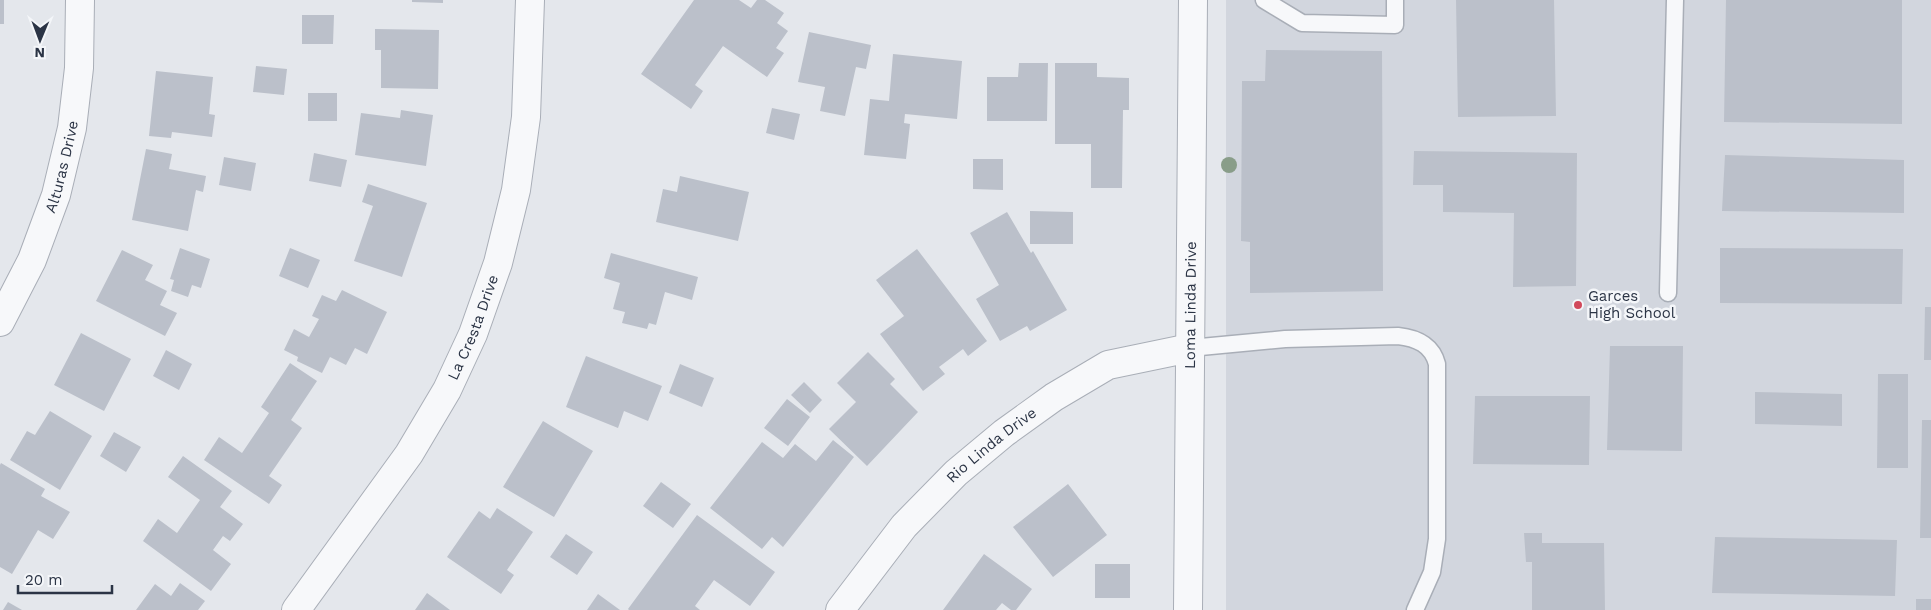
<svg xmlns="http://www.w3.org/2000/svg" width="1931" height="610" viewBox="0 0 1931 610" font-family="'Work Sans',sans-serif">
	<rect width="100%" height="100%" fill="#e4e7ec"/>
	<path fill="#d2d6de" d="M1226,0H1931V610H1226Z"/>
	<path fill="#bbc0ca" d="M0,0H4V24H0Z
		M412,0H443V3L412,2Z
		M694,0H739L751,8L757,0H765L784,13L777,23L788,31L776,48L784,53L767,77L723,46L695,85L703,91L691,109L641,74Z
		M1456,0H1554L1556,116L1458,117Z
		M1726,0H1902V124L1724,122Z
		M302,15H334L333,44H302Z
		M375,29L439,30L438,89L381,88V50H375Z
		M809,32L871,45L866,69L856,67L845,116L820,111L825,87L798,82Z
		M1266,50L1382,51L1383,291L1250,293V242L1241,241L1242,81H1265Z
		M893,54L962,61L957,119L905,114L904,123L910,124L906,159L864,155L870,99L889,101Z
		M1019,63H1048L1047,121H987V77H1018Z
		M1055,63H1097V77L1129,78V110H1123L1122,188H1091V144H1055Z
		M256,66L287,69L284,95L253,92Z
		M156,71L213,77L209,114L215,115L212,137L172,132L171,138L149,136Z
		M308,93H337V121H308Z
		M772,108L800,114L794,140L766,133Z
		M401,110L433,115L426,166L355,155L361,113L400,118Z
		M146,149L172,154L169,169L206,176L203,192L196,190L188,231L132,220Z
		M1414,151L1577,153L1576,286L1513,287L1514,213L1443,212V185H1413Z
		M314,153L347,160L341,187L309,181Z
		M1725,155L1904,160V213L1722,211Z
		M224,157L256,163L251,191L219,185Z
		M973,159H1003V190L973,189Z
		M680,176L749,192L738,241L656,222L663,189L677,192Z
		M368,184L427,203L402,277L354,261L373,206L362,202Z
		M1030,211L1073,212V244H1030Z
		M1007,212L1031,253L1033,251L1067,310L1030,331L1027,326L1000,341L976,299L999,285L970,233Z
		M180,248L210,259L201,288L192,285L188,297L171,291L174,280L170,279Z
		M290,248L320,260L308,288L279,276Z
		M1720,248L1903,249L1902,304L1720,303Z
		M917,249L987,341L968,356L963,349L939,367L945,374L923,391L880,334L904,316L876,280Z
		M122,250L153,265L145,280L167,291L160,305L177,313L165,336L96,301Z
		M611,253L698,277L692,300L665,292L656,325L649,323L647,329L622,323L625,312L613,309L620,283L604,278Z
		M342,290L387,312L367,354L355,348L346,365L330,357L322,373L297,361L298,357L284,350L294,329L309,337L319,319L312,316L322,295L336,301Z
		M1925,307H1931V360H1924Z
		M81,333L131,359L104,411L54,385Z
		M1610,346H1683L1682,451L1607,450Z
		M166,350L192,364L179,390L153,376Z
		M868,352L895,379L890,384L918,412L867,466L829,429L856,402L837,383Z
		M586,356L662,386L648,421L624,411L618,428L566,407Z
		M290,363L317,381L291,420L302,428L269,476L282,485L269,504L204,460L219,437L242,453L269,413L261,407Z
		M680,364L714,378L702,407L669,393Z
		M1878,374H1908V468H1877Z
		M804,382L822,400L810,413L791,395Z
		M1755,392L1842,394V426L1755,424Z
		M1475,396H1590L1589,465L1473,464Z
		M787,399L810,417L788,446L764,428Z
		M50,411L92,436L60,490L10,460L27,431L35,435Z
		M1922,420H1931V538H1920Z
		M543,421L593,451L554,517L503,487Z
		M114,432L141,447L126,472L100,456Z
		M833,440L854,457L783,547L772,537L762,549L710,508L762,442L783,458L795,444L816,461Z
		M183,456L232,491L220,507L243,524L230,541L223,536L213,550L231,564L211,591L143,541L158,519L177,533L200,500L168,477Z
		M1,463L45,489L41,496L70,512L53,539L38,530L12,574L0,567V465Z
		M661,482L691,504L673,528L643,506Z
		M1068,484L1107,535L1053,577L1013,527Z
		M497,508L533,532L507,570L514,575L501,594L447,557L479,511L490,519Z
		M697,515L775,572L750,606L714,580L695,606L700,610H629L628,609Z
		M1524,533H1542V543H1604L1605,610H1532V562H1526Z
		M566,534L593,552L577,575L550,557Z
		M1715,537L1897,540L1895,596L1712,593Z
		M984,554L1032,589L1016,610H1011L1002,603L996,610H943Z
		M1095,564H1130V598H1095Z
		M180,583L205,601L198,610H136L155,584L171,596Z
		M427,593L450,610H415Z
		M598,594L620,610H587Z
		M1916,599H1931V610H1916Z
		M8,602L22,610H3Z"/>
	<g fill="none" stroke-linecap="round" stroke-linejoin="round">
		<g stroke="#a9aeb7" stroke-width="19">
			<path id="lane" d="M1264,0L1302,23L1395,25V0
				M1668,293L1675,0
				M1190,348L1285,339L1398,336C1417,338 1432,345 1437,364V539L1432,572L1415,610"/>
		</g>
		<g stroke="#a9aeb7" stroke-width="30">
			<g id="street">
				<path id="s1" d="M0,322L32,260L56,195L72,128L79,68L80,0"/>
				<path id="s2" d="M296,610L409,454L447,390L473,334L498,263L516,190L526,117L530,0"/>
				<path id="s3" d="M840,610L904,526L956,473L1004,433L1054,397L1108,365L1190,348"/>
				<path id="s4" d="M1188,610L1193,0"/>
			</g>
		</g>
		<use href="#lane" stroke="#f7f8fa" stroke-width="16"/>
		<use href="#street" stroke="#f7f8fa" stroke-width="28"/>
	</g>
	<circle fill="#899d89" cx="1229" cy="165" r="8"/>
	<circle fill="#d1495b" stroke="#f4f6f9" stroke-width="2" cx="1578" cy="305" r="5"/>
	<g text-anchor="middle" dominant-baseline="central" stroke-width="5" stroke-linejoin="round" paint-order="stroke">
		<g font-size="15" fill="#2b3445" stroke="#f4f6f9">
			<text stroke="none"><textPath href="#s1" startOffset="168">Alturas Drive</textPath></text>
			<text stroke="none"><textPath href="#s4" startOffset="305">Loma Linda Drive</textPath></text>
			<text stroke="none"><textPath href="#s2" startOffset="335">La Cresta Drive</textPath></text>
			<text stroke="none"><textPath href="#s3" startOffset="225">Rio Linda Drive</textPath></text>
		</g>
		<g font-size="15" fill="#2b3445" stroke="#f4f6f9" text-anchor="start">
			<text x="1588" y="296">Garces<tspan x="1588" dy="17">High School</tspan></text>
		</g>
	</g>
	<g transform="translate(40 40) rotate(181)" stroke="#f4f6f9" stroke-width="4" paint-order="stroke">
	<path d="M0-4L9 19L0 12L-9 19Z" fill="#2b3445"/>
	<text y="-8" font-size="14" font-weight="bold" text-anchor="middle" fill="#2b3445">N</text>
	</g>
	<path d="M18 585v8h94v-8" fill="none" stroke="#2b3445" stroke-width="2.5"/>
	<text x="25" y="585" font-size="15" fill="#2b3445" stroke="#f4f6f9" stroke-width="4" paint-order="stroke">20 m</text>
</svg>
